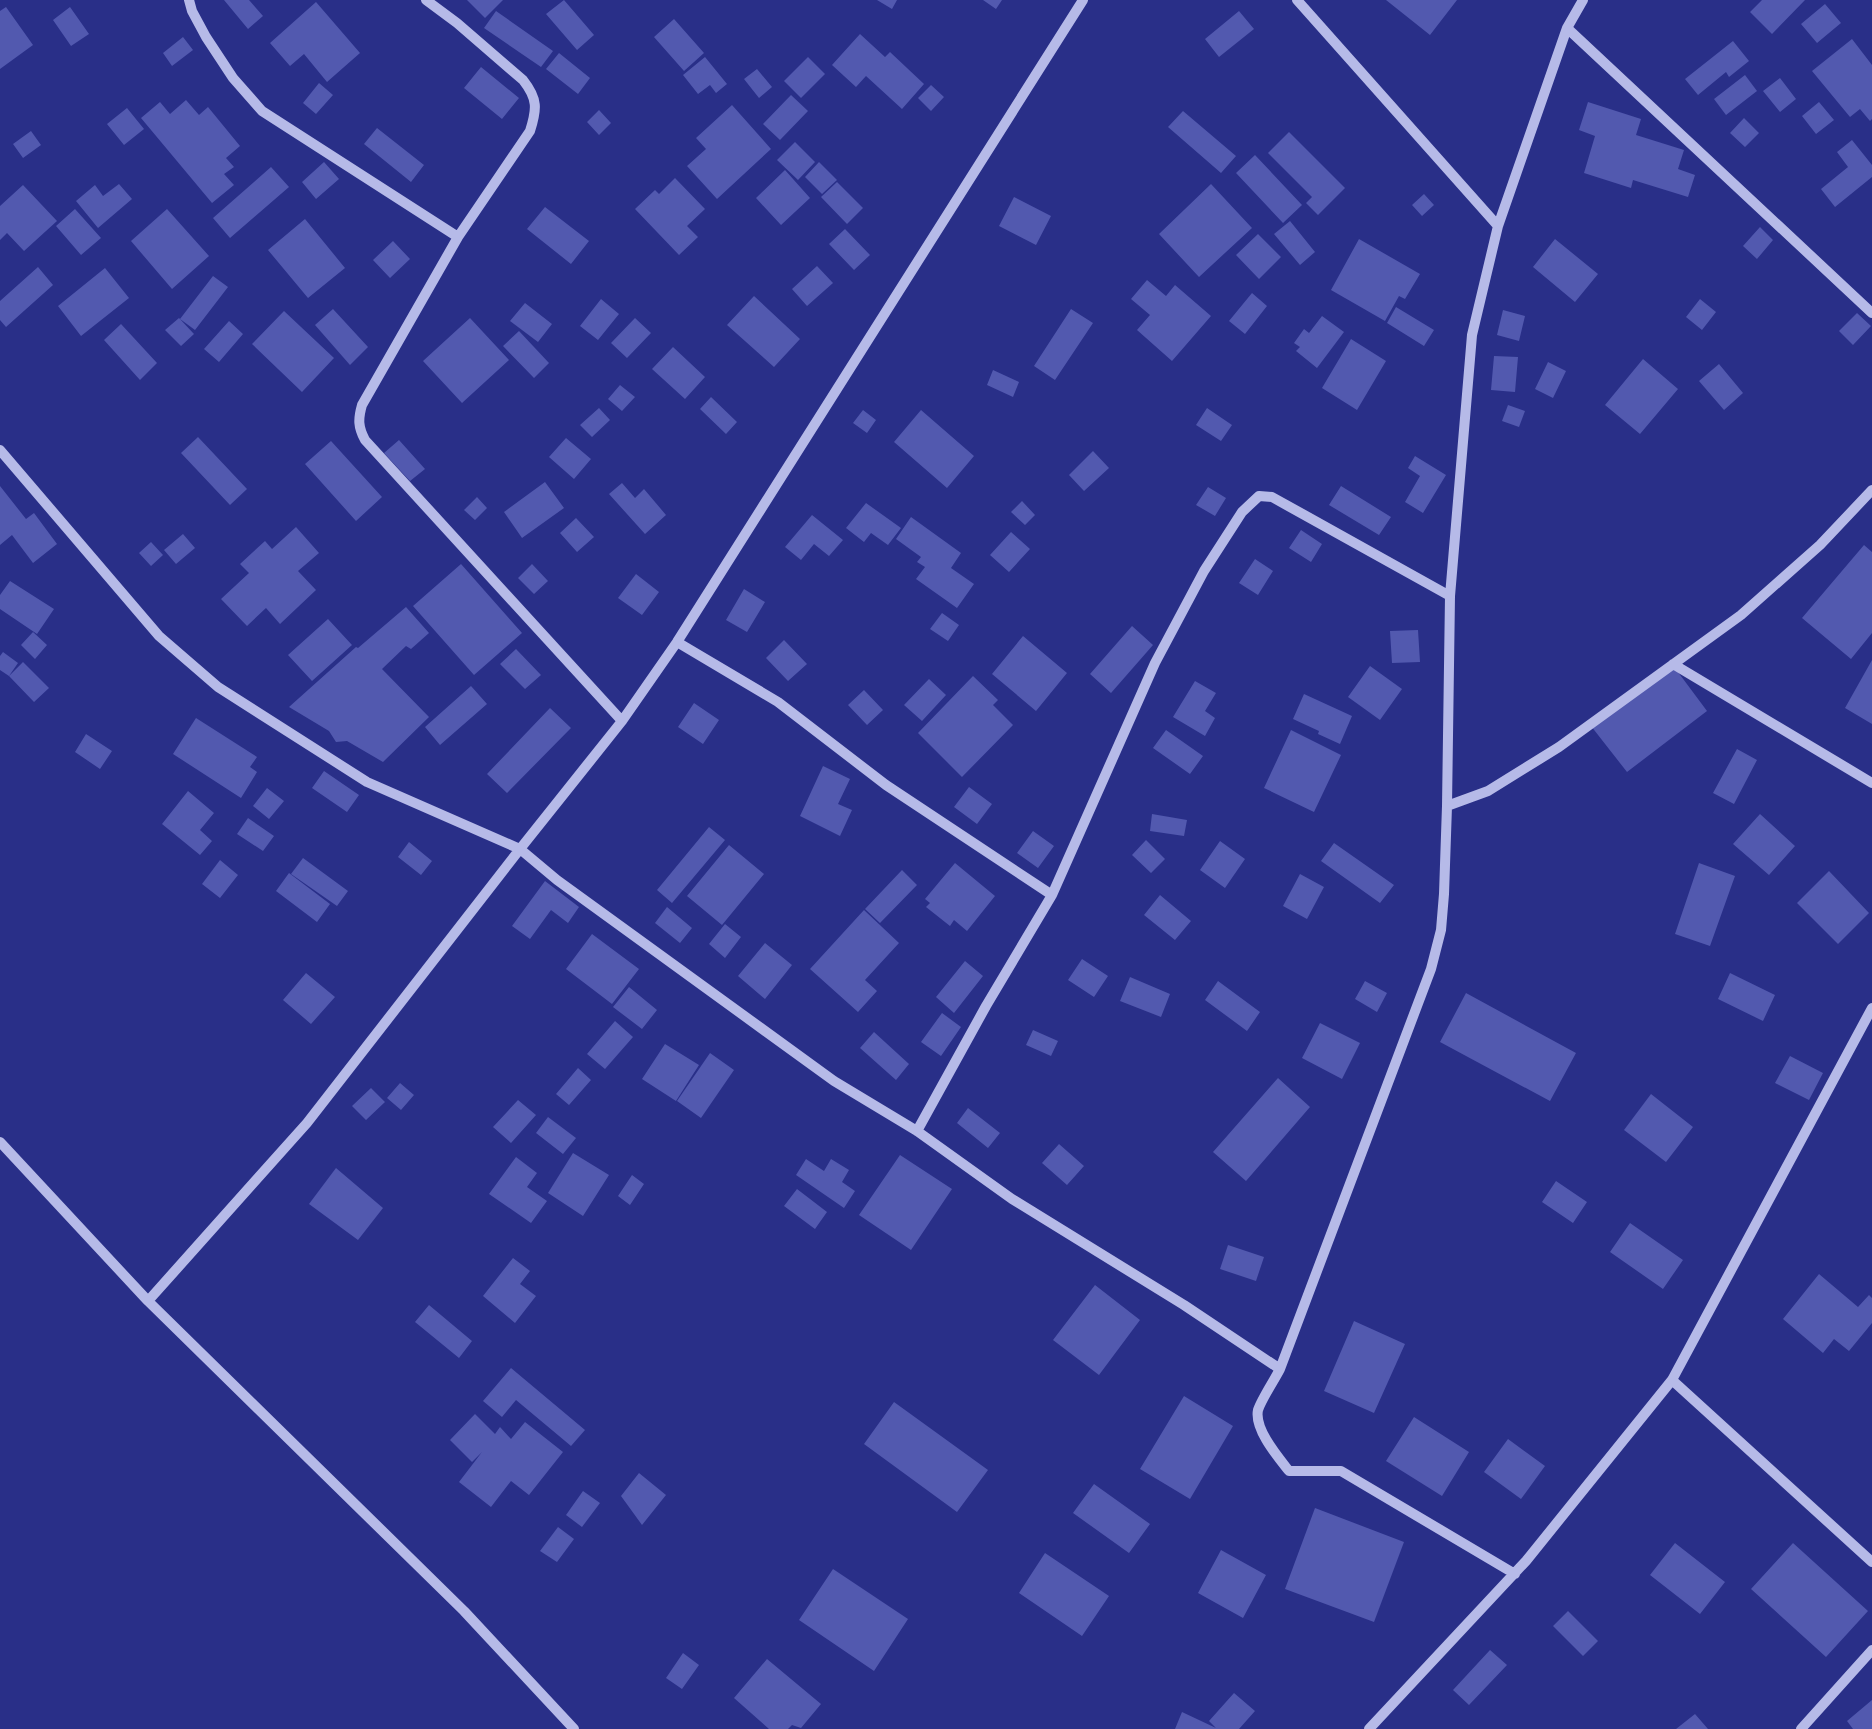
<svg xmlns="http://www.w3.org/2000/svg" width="1872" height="1729" viewBox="0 0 1872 1729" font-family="Roboto,sans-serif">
	<rect width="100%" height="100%" fill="#292f88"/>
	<path fill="#5259af" d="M224,0H249L263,16L248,29Z
		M467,0H503L485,18Z
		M564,0L594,35L577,50L546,14Z
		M877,0H897L892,9Z
		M983,0H1002L996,9Z
		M1386,0H1457L1430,35Z
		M1762,0H1805L1772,34L1750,12Z
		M316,2L360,53L327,82L304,54L290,66L270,43Z
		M1825,4L1841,23L1817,43L1801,24Z
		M6,7L33,45L0,69V11Z
		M70,7L89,34L71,46L53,20Z
		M496,11L553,51L541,67L484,28Z
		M1239,11L1254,29L1219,57L1205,39Z
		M674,19L704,53L684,71L654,37Z
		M860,34L885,57L890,52L924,84L902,109L866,76L856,87L832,65Z
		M183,37L193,50L172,66L163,53Z
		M1852,39L1872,65V119L1870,121L1860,109L1850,117L1812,71Z
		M1733,41L1749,61L1729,77L1726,72L1698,95L1685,79Z
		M559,53L590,78L578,94L546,69Z
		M705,57L727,84L716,93L710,85L698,94L683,75Z
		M808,57L825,74L801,98L784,81Z
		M481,67L519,98L502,119L464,88Z
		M757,69L772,87L759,98L744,79Z
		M1745,75L1757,91L1726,115L1714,99Z
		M1780,78L1796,99L1780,112L1763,91Z
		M319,83L333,95L316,114L303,103Z
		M931,85L944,97L931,111L918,98Z
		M791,95L808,111L780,140L763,124Z
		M186,100L199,115L208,107L240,146L226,158L234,167L224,174L234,185L212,203L141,118L160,102L170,114Z
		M1588,102L1641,119L1636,135L1684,150L1678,169L1695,175L1688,197L1633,180L1631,188L1584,173L1595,136L1579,130Z
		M1819,102L1834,120L1816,134L1802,116Z
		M732,105L771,149L717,199L687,166L706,149L696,138Z
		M127,108L144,129L124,145L107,124Z
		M599,110L611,123L599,135L587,122Z
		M1183,111L1236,156L1221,173L1168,127Z
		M1744,118L1759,133L1745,147L1730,133Z
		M377,128L424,165L411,182L364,144Z
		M31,131L41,145L23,158L13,144Z
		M1289,132L1345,188L1318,215L1306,203L1312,197L1268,153Z
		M1852,140L1872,165V177L1835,207L1821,189L1848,167L1837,152Z
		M795,142L815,162L798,180L777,160Z
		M1255,155L1302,205L1283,223L1236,173Z
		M324,162L339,179L316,199L302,182Z
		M819,162L837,180L822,194L805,177Z
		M271,167L289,187L230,238L213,218Z
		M785,170L810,198L781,225L756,198Z
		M675,178L705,209L687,226L698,237L679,255L635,209L655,190L659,194Z
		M837,182L863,208L847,224L821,197Z
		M119,184L132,199L98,228L76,201L95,185L103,196Z
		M1211,184L1252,228L1199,277L1159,234Z
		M23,185L57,221L24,251L7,233L0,240V206Z
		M1424,194L1434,205L1422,216L1412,205Z
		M1014,197L1051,216L1036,245L999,226Z
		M545,207L589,241L571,264L527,229Z
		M75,209L101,238L81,255L56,226Z
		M167,209L209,256L172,289L131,241Z
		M305,219L345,268L308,298L268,250Z
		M1290,221L1315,252L1300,265L1274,234Z
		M1760,227L1773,240L1757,259L1743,246Z
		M845,229L870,255L854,270L829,244Z
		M1258,234L1281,257L1259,279L1236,255Z
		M1359,239L1420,274L1405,299L1399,296L1385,321L1331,290Z
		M1555,239L1598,274L1575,302L1533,267Z
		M393,241L410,259L390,278L373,260Z
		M817,266L833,283L807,306L792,289Z
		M38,267L53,285L6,327L0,320V301Z
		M105,268L129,298L81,336L58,306Z
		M213,276L228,287L195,330L180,319Z
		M1147,280L1166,296L1175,285L1211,316L1172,361L1137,330L1150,315L1131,299Z
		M1252,293L1267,306L1245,334L1229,321Z
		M754,296L800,339L774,367L727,325Z
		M601,299L619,314L598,340L580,326Z
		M1700,299L1716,312L1702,330L1686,317Z
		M525,303L552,324L538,342L510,321Z
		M1396,307L1434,330L1424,346L1387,323Z
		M333,309L368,347L350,365L315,325Z
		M1071,309L1093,323L1055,380L1034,366Z
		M1503,310L1525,316L1519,341L1497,335Z
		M284,311L334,358L302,392L252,344Z
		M1857,313L1871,326L1853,345L1839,331Z
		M1322,316L1344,332L1317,368L1296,351L1300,347L1294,343L1304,329L1309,333Z
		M179,318L194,334L181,346L165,330Z
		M470,318L509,360L462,403L423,361Z
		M635,318L651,333L627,358L611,343Z
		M229,321L243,334L219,362L204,349Z
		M121,324L157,363L140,380L104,340Z
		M519,331L549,363L534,378L503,346Z
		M1351,339L1386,361L1357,410L1322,388Z
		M673,347L705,377L685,399L652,369Z
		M1494,356L1518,357L1515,392L1491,390Z
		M1643,359L1678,389L1640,434L1605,405Z
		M1548,362L1566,371L1553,398L1535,389Z
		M1719,364L1743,393L1724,410L1699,381Z
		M993,370L1019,382L1013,397L987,385Z
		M620,385L635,397L622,411L608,399Z
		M711,397L737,422L726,434L700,409Z
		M1508,405L1525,411L1519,427L1502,421Z
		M599,408L610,420L592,437L580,425Z
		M1207,408L1232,425L1221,441L1196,425Z
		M863,410L876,420L867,433L853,423Z
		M921,410L974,456L947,488L894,442Z
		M198,437L247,489L230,505L181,453Z
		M566,438L591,459L574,479L549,457Z
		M399,440L425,469L410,481L384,453Z
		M331,441L382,497L356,521L305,464Z
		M1093,451L1109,468L1084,491L1069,475Z
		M1415,456L1446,475L1423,513L1405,502L1420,476L1408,468Z
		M545,482L564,508L522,538L504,512Z
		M622,483L635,498L644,489L666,515L645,534L609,494Z
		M0,486L26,519L34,513L57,544L33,563L12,535L0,545Z
		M1341,486L1391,517L1379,535L1329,505Z
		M1208,487L1226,498L1215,516L1196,505Z
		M477,497L487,508L475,520L464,510Z
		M1022,501L1035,515L1025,525L1011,512Z
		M866,503L901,528L888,545L871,533L864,542L846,528Z
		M812,515L843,540L829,556L814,544L801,560L785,547Z
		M911,517L961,553L951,568L974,584L957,608L916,579L925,567L917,562L921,557L896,539Z
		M576,518L594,537L577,552L560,533Z
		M296,527L319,553L298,571L316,590L280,624L266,608L247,626L221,599L249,573L240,564L265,541L272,549Z
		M1301,530L1322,544L1311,562L1289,548Z
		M1011,532L1030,549L1009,572L990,555Z
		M183,534L195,548L176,564L164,550Z
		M151,542L163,555L151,566L139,553Z
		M1864,545L1872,552V633L1851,659L1802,618Z
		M1255,559L1273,571L1258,595L1239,583Z
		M461,564L522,633L474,675L413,606Z
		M532,564L548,581L534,594L518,578Z
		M636,574L659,592L642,615L618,598Z
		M10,581L54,609L37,634L0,609V595Z
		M744,589L765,602L747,632L726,620Z
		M406,607L429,633L411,649L406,646L382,669L429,717L383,762L347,741L336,742L329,731L289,707L356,647L358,648Z
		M942,613L959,625L948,641L930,629Z
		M328,619L352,645L312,681L288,655Z
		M1132,626L1153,645L1111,693L1090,674Z
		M1418,630L1420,662L1392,663L1390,631Z
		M33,632L47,645L35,659L21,645Z
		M1023,636L1067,673L1036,711L992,674Z
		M784,640L807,664L788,681L766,658Z
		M516,649L541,675L525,689L500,664Z
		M3,652L18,663L9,676L0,670V656Z
		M1872,660V724L1845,708Z
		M23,662L49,688L34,702L9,676Z
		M1672,664L1707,711L1627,772L1591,726Z
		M1370,666L1402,689L1380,720L1348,697Z
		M973,676L998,700L993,705L1013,725L962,777L918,733Z
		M929,679L946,695L922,721L904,705Z
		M1195,681L1216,693L1205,711L1215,718L1205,736L1173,717Z
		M471,686L487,704L440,745L425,727Z
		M864,690L883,710L867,725L848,705Z
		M1304,694L1352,716L1340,744L1318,734L1319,731L1293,719Z
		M694,703L719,720L703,744L678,727Z
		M550,708L571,728L507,793L487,774Z
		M196,718L257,757L250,767L257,772L241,798L173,754Z
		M1166,730L1203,756L1190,774L1153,748Z
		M1291,730L1341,755L1314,812L1264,788Z
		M86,734L112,751L100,769L75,752Z
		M1737,749L1757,760L1734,804L1713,793Z
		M823,766L850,779L838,804L852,810L840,836L800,816Z
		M324,771L359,795L347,812L312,788Z
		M969,787L992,804L977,824L954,807Z
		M267,788L284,801L269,819L253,806Z
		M188,791L214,813L200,830L212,841L200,855L162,824Z
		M1152,814L1187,820L1184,836L1150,831Z
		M1760,814L1795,846L1769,875L1733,844Z
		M248,818L274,836L263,851L237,834Z
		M709,827L725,840L672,903L657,890Z
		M1033,831L1054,846L1038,868L1017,853Z
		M1146,840L1165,859L1151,873L1132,855Z
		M1220,841L1245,859L1225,888L1200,870Z
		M409,842L432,861L421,875L398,857Z
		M1334,843L1394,885L1380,903L1321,861Z
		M729,845L764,874L722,925L687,896Z
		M303,858L348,891L337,906L291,874Z
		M220,860L238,875L220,898L202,884Z
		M955,863L995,896L967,931L954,920L950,926L926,907L930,903L925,899Z
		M1699,863L1735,876L1710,946L1675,934Z
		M902,870L917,885L880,923L865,909Z
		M1829,871L1869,913L1838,944L1797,903Z
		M289,873L330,904L317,922L276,891Z
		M1300,874L1324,887L1307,919L1283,906Z
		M545,881L579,907L568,923L551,910L530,939L512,926Z
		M1160,895L1191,921L1175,940L1144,915Z
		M667,907L692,928L680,943L655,923Z
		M864,910L899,943L865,980L877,991L858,1012L810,969Z
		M725,924L741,937L725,958L709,944Z
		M592,934L639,969L612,1004L566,969Z
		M765,943L792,965L765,999L738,976Z
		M1082,959L1108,976L1094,997L1068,980Z
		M965,961L983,976L954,1013L936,997Z
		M306,973L335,997L311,1024L283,1000Z
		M1730,973L1775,995L1763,1021L1718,999Z
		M1130,977L1170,994L1161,1017L1120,1001Z
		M1218,981L1260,1012L1247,1031L1205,1000Z
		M1365,981L1387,993L1377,1012L1355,999Z
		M629,987L657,1010L642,1029L613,1007Z
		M1466,993L1576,1053L1550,1101L1440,1042Z
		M942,1013L961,1027L941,1056L921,1042Z
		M615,1021L633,1037L605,1069L587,1054Z
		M1320,1023L1360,1043L1342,1079L1302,1058Z
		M1033,1030L1058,1041L1051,1056L1026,1045Z
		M874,1032L909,1064L896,1080L860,1048Z
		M665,1044L699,1065L676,1101L642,1079Z
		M710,1053L734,1070L701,1118L677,1101Z
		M1790,1056L1823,1073L1809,1100L1775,1083Z
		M578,1068L591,1080L569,1105L556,1094Z
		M1278,1078L1310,1107L1246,1181L1213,1152Z
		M400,1083L414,1095L401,1110L387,1098Z
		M371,1088L385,1102L366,1120L352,1106Z
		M1651,1094L1693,1127L1666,1162L1624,1130Z
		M518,1100L536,1115L511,1143L493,1127Z
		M968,1108L1000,1133L988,1148L957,1123Z
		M548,1117L576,1138L563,1154L536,1133Z
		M1059,1144L1084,1166L1067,1185L1042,1163Z
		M573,1153L609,1175L583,1216L548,1193Z
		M900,1155L952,1189L911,1250L859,1215Z
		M516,1157L537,1173L527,1187L547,1201L531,1223L489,1194Z
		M806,1159L824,1171L831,1159L849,1170L842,1182L855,1191L844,1208L796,1175Z
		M336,1168L383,1208L358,1240L309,1204Z
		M632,1175L644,1184L630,1205L618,1196Z
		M1556,1181L1587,1202L1573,1223L1542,1202Z
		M797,1189L827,1212L815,1229L784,1206Z
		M1630,1223L1683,1260L1663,1289L1610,1252Z
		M1228,1245L1264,1257L1256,1281L1220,1269Z
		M513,1258L530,1271L520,1284L536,1296L515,1323L483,1296Z
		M1819,1274L1858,1307L1869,1295L1872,1298V1323L1849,1351L1834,1339L1823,1353L1783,1319Z
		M1095,1285L1140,1320L1099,1375L1053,1340Z
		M429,1305L472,1341L459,1358L415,1322Z
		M1354,1321L1405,1344L1374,1413L1324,1391Z
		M511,1368L585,1430L571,1446L516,1400L502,1417L483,1401Z
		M1184,1396L1233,1426L1190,1499L1140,1469Z
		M894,1402L988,1470L957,1512L864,1444Z
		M475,1414L495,1434L500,1427L511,1439L525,1422L563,1452L529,1495L511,1481L491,1507L459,1482L482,1452L472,1462L450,1440Z
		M1414,1417L1469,1452L1442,1496L1386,1461Z
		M1508,1439L1545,1466L1521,1499L1484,1472Z
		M639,1473L666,1495L642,1525L621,1496Z
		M1094,1484L1150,1524L1129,1553L1073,1513Z
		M583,1491L600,1503L582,1527L566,1515Z
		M1315,1508L1404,1542L1374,1622L1285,1589Z
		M558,1527L574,1539L557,1562L540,1551Z
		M1675,1543L1725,1582L1700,1614L1650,1575Z
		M1793,1543L1868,1611L1826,1657L1751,1589Z
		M1221,1550L1266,1575L1243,1618L1198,1593Z
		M1045,1553L1109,1596L1082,1636L1019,1593Z
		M833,1569L908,1619L874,1671L799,1620Z
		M1568,1611L1598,1641L1583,1656L1553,1626Z
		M1490,1650L1507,1665L1469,1705L1453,1690Z
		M683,1653L699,1665L682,1689L666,1678Z
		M767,1659L821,1704L801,1728L792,1725L788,1729H769L734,1698Z
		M1234,1693L1255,1711L1239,1729H1175L1182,1712L1216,1728L1209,1721Z
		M1872,1700V1729H1853L1847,1721Z
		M1695,1714L1708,1729H1676Z"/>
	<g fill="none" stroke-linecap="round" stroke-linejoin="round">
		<path stroke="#b6bae8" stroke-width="10" d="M189,0L192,11L206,37L233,78L262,111L458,237
			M426,0L457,23L523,80C538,99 537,109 530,131L458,237L362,405C358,419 358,427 365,440L622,721
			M1297,0L1498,226
			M1567,28L1872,313
			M0,450L159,636L218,687L367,782L520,849L557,880L834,1081L917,1131L1012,1199L1184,1305L1280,1369
			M677,642L778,702L886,785L1052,895
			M1673,664L1872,783
			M1447,806L1488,791L1559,747L1741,615L1820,545L1872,490
			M917,1131L986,1006L1052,895L1155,663L1204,571L1242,512L1259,496L1272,497L1450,596
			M0,1142L148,1301L464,1611L574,1729
			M148,1301L307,1123L520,849L622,721L677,642L1083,0
			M1672,1380L1872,1562
			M1515,1574L1341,1471H1289C1278,1457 1254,1429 1258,1410C1261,1400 1275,1379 1280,1369L1431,969L1441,930L1444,894L1447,806L1450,596L1472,335L1498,226L1567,28L1583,0
			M1369,1729L1526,1561L1672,1380L1872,1008
			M1801,1729L1872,1650"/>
	</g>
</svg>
